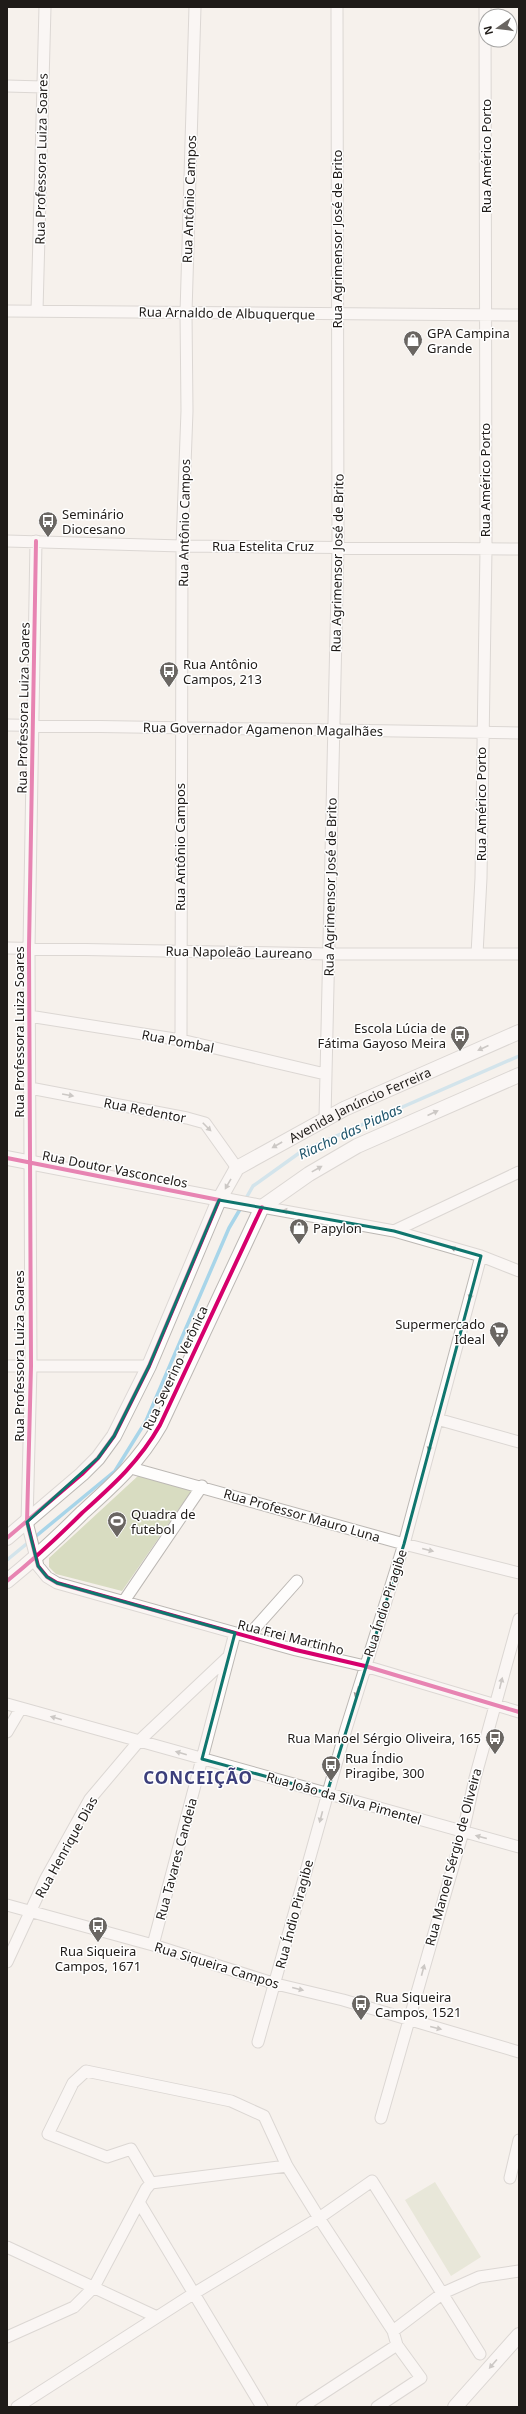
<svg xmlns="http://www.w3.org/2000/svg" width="526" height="2414" viewBox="0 0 526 2414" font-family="'Noto Sans',sans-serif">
	<rect width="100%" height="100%" fill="#f6f1ec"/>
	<path fill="#d8dcc1" d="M139,1475L192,1490L122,1591L56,1574L49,1567V1558Z
		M435,2182L481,2257L451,2276L405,2200Z"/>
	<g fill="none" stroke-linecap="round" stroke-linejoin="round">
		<path stroke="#a8d5e9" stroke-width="3.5" d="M245,1200L253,1186L302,1151L519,1056
			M7,1560L115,1471L146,1421L229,1228L242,1206"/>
		<g stroke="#bcb8b4" stroke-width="13">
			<path id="minor" d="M7,86L43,87
				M7,311L519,315
				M37,311L45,7
				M7,541L182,546L519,549
				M36,541L29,948L31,1366L27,1522L38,1566L47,1577L57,1583L296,1650L365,1666L519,1712
				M7,725L519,733
				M7,948L328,954H519
				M477,954L481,878L486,549L485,7
				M29,1016L181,1040L325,1074
				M181,1040L182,546L187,411L186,313L195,7
				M30,1088L187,1118L205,1123L237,1168
				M325,1118L338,546L337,7
				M262,1207L394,1231L481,1256L519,1271
				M394,1231L519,1172
				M7,1366H149
				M437,1419L519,1442
				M131,1468L404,1544L519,1573
				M124,1601L202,1486
				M248,1636L297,1581
				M7,1704L519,1847
				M7,1732L21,1708
				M7,1905L153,1945L276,1984L343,2000L519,2052
				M153,1945L235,1633
				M7,1962L45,1880L90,1799L139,1741L227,1658
				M258,2042L346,1729L404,1544L481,1256
				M381,2118L463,1832L475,1778L519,1619
				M510,2178L519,2140
				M151,2183L131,2149L107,2157L48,2134L73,2083L86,2071L231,2101L264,2116L287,2166L319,2218L393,2331L397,2345L421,2378L377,2407
				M139,2202L262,2407
				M7,2247L157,2317
				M393,2331L443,2293L479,2277L519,2271
				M7,2337L74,2307L94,2287L146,2189L151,2183L287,2166
				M17,2407L193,2294L319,2218L372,2181L480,2354
				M302,2407L397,2345"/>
		</g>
		<g stroke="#bcb8b4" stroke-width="16">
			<g id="major">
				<path d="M7,1158L262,1207"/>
				<path id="s1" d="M7,1538L82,1474L98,1458L114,1436L149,1366L219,1200L237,1168L344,1109L519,1032"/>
				<path d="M7,1581C33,1560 58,1537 82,1513C113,1485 139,1462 160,1425L262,1207L309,1174L357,1146L519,1075"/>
				<path d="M455,2407L519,2335"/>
			</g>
		</g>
		<use href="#minor" stroke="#fefdfc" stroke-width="11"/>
		<use href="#major" stroke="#fefdfc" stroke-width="14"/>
		<g stroke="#fff" stroke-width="6">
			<path id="cycleway" d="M36,541L29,948L31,1366L27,1522L38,1566L47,1577L57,1583L296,1650L365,1666L519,1712
				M7,1158L219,1200L149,1366L114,1436L98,1458L82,1474L7,1538
				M7,1581C33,1560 58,1537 82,1513C113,1485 139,1462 160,1425L262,1207"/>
		</g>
		<use href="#cycleway" stroke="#d6006c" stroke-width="4"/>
	</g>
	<defs><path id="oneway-solid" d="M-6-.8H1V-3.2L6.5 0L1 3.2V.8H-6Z"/></defs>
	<g fill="#9a9795">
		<use href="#oneway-solid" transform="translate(483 1048) rotate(156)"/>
		<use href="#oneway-solid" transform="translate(68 1095) rotate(10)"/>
		<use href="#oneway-solid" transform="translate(433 1113) rotate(-24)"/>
		<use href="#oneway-solid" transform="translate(207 1127) rotate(45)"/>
		<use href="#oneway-solid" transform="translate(277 1145) rotate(150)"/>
		<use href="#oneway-solid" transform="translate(317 1169) rotate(-29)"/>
		<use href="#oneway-solid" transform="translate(228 1184) rotate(120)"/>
		<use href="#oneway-solid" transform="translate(288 1211) rotate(-171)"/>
		<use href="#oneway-solid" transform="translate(456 1249) rotate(-164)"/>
		<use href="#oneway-solid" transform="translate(471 1294) rotate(105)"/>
		<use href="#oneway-solid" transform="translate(430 1446) rotate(105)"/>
		<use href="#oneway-solid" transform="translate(428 1550) rotate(14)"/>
		<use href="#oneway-solid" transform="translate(501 1683) rotate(-76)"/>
		<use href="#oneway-solid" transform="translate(357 1692) rotate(107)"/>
		<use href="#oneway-solid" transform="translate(56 1718) rotate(-164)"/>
		<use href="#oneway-solid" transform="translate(181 1753) rotate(-164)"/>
		<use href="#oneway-solid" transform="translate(321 1817) rotate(105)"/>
		<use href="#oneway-solid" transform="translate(481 1837) rotate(-165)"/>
		<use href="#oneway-solid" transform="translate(423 1970) rotate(-75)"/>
		<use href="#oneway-solid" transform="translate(298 1989) rotate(14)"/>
		<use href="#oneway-solid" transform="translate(436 2028) rotate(14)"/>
		<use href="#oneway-solid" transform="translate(493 2364) rotate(131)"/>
	</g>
	<path d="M0 0H526V2414H0ZM219,1200L394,1231L481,1256L404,1544L327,1793L202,1759L235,1633L57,1583L47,1577L38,1566L27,1522L98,1458L114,1436L149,1366Z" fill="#f6f1ec" fill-opacity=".55" fill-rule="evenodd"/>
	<path fill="none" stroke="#0f766e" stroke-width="3" stroke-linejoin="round" d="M219,1200L394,1231L481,1256L404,1544L327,1793L202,1759L235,1633L57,1583L47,1577L38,1566L27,1522L98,1458L114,1436L149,1366Z"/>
	<defs>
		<g id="shop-pin" transform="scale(1)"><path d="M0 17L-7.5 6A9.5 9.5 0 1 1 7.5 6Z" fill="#6a6662" stroke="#fff"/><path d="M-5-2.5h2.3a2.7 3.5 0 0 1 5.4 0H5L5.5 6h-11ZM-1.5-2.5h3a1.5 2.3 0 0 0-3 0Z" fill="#fff"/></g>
		<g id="bus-pin" transform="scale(1)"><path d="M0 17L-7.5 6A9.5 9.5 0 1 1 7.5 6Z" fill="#6a6662" stroke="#fff"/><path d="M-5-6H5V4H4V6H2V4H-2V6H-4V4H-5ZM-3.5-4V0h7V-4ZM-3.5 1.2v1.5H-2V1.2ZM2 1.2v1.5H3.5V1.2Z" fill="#fff"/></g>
		<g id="supermarket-pin" transform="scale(1)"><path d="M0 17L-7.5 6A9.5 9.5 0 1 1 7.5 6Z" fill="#6a6662" stroke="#fff"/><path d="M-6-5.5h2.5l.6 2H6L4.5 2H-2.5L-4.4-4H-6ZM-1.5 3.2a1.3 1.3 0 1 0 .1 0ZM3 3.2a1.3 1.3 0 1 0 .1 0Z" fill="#fff"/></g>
		<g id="stadium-pin" transform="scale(1)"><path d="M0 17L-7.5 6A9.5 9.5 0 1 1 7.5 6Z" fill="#6a6662" stroke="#fff"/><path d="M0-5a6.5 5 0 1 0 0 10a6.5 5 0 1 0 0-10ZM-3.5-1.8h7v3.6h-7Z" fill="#fff"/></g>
	</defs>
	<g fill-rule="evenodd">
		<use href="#shop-pin" x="413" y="340"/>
		<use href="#bus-pin" x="48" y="521"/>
		<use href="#bus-pin" x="169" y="671"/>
		<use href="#bus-pin" x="460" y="1035"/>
		<use href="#shop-pin" x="299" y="1228"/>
		<use href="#supermarket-pin" x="499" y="1331"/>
		<use href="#stadium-pin" x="117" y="1521"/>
		<use href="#bus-pin" x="495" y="1738"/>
		<use href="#bus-pin" x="331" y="1765"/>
		<use href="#bus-pin" x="98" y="1926"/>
		<use href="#bus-pin" x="361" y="2004"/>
	</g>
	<g text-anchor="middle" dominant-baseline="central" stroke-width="3" stroke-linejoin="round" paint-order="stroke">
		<g font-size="13" fill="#1f1b18" stroke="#fff">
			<text transform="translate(486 156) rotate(-90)">Rua Américo Porto</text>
			<text transform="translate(41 159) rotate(-89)">Rua Professora Luiza Soares</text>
			<text transform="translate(189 199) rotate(-88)">Rua Antônio Campos</text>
			<text transform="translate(337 239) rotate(-90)">Rua Agrimensor José de Brito</text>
			<text transform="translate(227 313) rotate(1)">Rua Arnaldo de Albuquerque</text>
			<text transform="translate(485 480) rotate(-90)">Rua Américo Porto</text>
			<text transform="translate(184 523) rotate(-89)">Rua Antônio Campos</text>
			<text x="263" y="546">Rua Estelita Cruz</text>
			<text transform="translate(337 563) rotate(-89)">Rua Agrimensor José de Brito</text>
			<text transform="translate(23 708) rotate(-89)">Rua Professora Luiza Soares</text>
			<text transform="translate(263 729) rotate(1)">Rua Governador Agamenon Magalhães</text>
			<text transform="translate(481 804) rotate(-90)">Rua Américo Porto</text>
			<text transform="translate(180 847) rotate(-90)">Rua Antônio Campos</text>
			<text transform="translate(330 887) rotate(-89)">Rua Agrimensor José de Brito</text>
			<text transform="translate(239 952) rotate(1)">Rua Napoleão Laureano</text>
			<text transform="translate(19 1032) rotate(-90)">Rua Professora Luiza Soares</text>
			<text transform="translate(178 1041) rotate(11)">Rua Pombal</text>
			<text stroke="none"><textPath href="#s1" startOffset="582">Avenida Janúncio Ferreira</textPath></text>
			<text transform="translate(145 1110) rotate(11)">Rua Redentor</text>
			<text transform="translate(115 1169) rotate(11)">Rua Doutor Vasconcelos</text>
			<text transform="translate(19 1356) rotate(-90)">Rua Professora Luiza Soares</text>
			<text transform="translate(175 1368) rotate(-65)">Rua Severino Verônica</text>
			<text transform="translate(302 1515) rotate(16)">Rua Professor Mauro Luna</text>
			<text transform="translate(385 1603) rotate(-72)">Rua Índio Piragibe</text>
			<text transform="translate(291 1637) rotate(14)">Rua Frei Martinho</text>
			<text transform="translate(344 1798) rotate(16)">Rua João da Silva Pimentel</text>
			<text transform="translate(66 1847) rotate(-61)">Rua Henrique Dias</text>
			<text transform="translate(453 1857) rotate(-75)">Rua Manoel Sérgio de Oliveira</text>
			<text transform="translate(176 1859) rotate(-75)">Rua Tavares Candeia</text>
			<text transform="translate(294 1914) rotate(-75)">Rua Índio Piragibe</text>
			<text transform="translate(217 1965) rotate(17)">Rua Siqueira Campos</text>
		</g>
		<g font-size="13" fill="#1f1b18" stroke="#fff" text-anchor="start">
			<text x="427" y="333">GPA Campina<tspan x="427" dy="15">Grande</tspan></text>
			<text x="62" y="514">Seminário<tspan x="62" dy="15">Diocesano</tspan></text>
			<text x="183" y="664">Rua Antônio<tspan x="183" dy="15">Campos, 213</tspan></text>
			<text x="446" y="1028" text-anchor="end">Escola Lúcia de<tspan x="446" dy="15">Fátima Gayoso Meira</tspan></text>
			<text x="313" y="1228">Papylon</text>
			<text x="485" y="1324" text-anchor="end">Supermercado<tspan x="485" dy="15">Ideal</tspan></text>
			<text x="131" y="1514">Quadra de<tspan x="131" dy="15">futebol</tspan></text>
			<text x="481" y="1738" text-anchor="end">Rua Manoel Sérgio Oliveira, 165</text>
			<text x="345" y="1758">Rua Índio<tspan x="345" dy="15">Piragibe, 300</tspan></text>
			<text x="98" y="1951" text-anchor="middle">Rua Siqueira<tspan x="98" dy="15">Campos, 1671</tspan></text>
			<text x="375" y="1997">Rua Siqueira<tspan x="375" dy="15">Campos, 1521</tspan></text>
		</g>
		<g font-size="14" font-style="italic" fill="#21566c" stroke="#fff">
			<text transform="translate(350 1131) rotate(-25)">Riacho das Piabas</text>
		</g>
		<g font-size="17" font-weight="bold" letter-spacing="1" fill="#3c3f7b" stroke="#fff">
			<text x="198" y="1777">CONCEIÇÃO</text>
		</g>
	</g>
	<rect width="526" height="2414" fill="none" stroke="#1f1b18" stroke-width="16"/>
	<g transform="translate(498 28) rotate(256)"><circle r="19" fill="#ffffff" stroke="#a5a4a3"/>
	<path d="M0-3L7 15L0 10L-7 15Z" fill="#6a6662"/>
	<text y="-6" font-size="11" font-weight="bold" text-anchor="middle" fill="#1f1b18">N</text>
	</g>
</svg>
